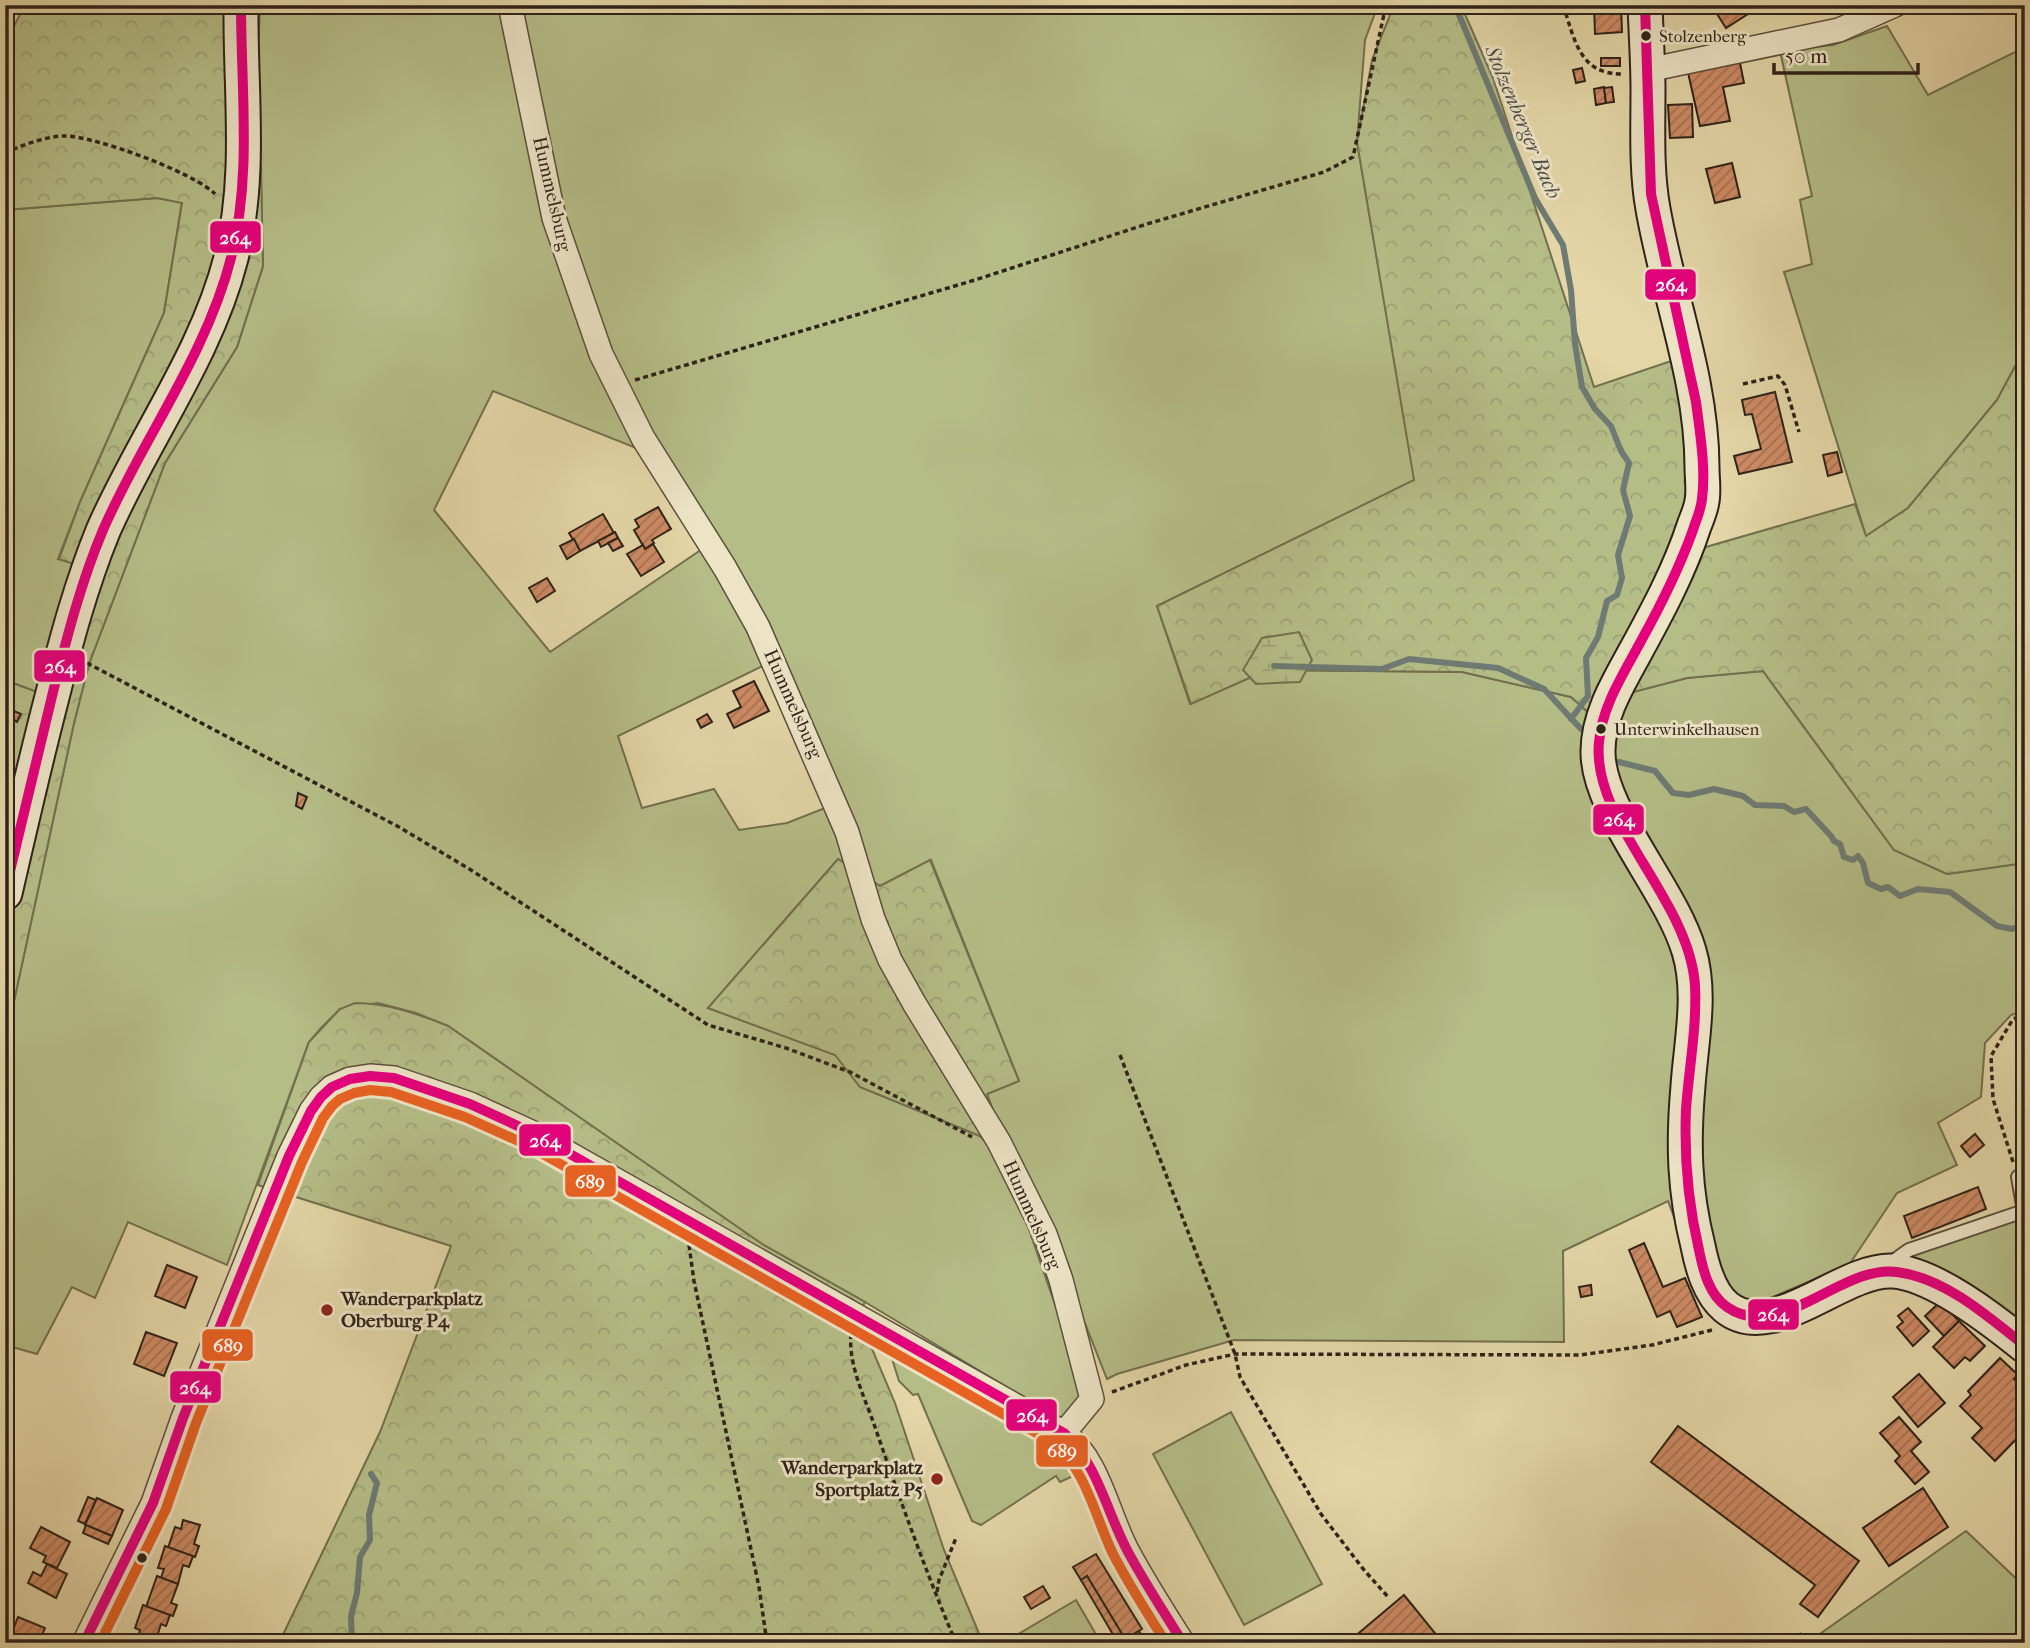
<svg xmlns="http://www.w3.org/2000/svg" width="2030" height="1648" font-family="'IM FELL French Canon',serif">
  <defs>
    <pattern id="forest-crowns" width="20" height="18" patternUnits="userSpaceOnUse" patternTransform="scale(1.75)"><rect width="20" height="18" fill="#b5bd87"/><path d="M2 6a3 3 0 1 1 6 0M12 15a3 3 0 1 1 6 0" fill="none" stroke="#9ca274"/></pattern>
    <pattern id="wetland-marsh" width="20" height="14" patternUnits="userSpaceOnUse" patternTransform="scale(1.75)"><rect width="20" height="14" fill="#b5bd87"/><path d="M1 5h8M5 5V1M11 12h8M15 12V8" fill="none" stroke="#9ca274"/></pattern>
    <pattern id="building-hatch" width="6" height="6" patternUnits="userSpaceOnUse" patternTransform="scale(1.75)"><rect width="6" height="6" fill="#cd8b64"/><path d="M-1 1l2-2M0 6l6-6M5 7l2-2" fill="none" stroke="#a77152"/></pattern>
  </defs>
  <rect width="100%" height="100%" fill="#e4d6a7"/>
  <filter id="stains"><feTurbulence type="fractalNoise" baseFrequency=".00286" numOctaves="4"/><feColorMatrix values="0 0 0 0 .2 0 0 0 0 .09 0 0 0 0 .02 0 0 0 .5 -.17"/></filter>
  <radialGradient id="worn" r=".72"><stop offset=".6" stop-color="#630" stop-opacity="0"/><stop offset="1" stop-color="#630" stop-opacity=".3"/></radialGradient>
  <g fill="#b5bd87" stroke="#727050" stroke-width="2" fill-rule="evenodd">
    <path d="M260,5H1378L1365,40L1357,142L1415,480L1157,606L1190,704L1267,670L1462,672L1571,697L1609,731L1629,693L1687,678L1763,671L1894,850L1947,874L2025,863V1010L2011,1015L1985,1043L1981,1097L1938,1123L1957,1165L1897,1193L1849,1265L1722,1318L1693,1268L1668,1201L1563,1251L1564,1342L1234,1340L1117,1374L1107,1379L1041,1212L998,1124L987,1094L1019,1081L931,860L880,886L838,859L708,1008L836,1055L860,1087L980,1136L1001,1159L1027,1224L1068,1342L1082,1404L1063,1421L865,1302L762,1244L448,1026L416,1013L378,1003L340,1009L321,1028L309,1042L227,1265L128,1222L95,1298L72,1287L37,1354L5,1345V1043L74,723L89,664L165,463L237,347L263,266L258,55ZM493,391L669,461L717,539L550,652L434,510ZM767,664L843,801L787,823L739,830L714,789L642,808L618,736Z"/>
    <polygon points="1887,26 1928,95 2025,47 2025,348 1997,400 1908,508 1866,536 1784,272 1812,264 1800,200 1812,196 1780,51 1833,45"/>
    <polygon points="157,198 182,202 164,313 80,502 58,559 80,565 45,695 5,680 5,210"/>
    <polygon points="2021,1218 2025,1220 2025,1337 1894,1263 1953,1239"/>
    <polygon points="895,1347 1058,1442 1074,1458 1082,1472 1060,1482 1056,1476 981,1525 972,1521 918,1394 913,1395 899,1381 889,1349"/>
    <polygon points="1231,1412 1322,1584 1244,1625 1153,1454"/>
    <polygon points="1966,1531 2025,1587 2025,1643 1807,1643"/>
    <polygon points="1076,1600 1101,1643 1003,1643"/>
  </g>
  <g fill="url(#forest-crowns)" stroke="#727050" stroke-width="2">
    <polygon points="25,5 230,5 233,146 223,258 80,566 59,559 80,502 164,313 182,203 157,198 5,210 5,43"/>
    <polygon points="1394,5 1461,5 1493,78 1594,387 1686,356 1702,431 1685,553 1855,504 1866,536 1908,508 1997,400 2025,348 2025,863 1947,874 1894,850 1763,671 1687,678 1629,693 1610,732 1571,697 1462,672 1267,670 1191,704 1157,606 1414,480 1357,142 1372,60"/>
    <polygon points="261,166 263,266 237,347 165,463 89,664 74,723 5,1043 5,932 44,765 100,572 245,263"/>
    <polygon points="5,680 45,695 5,849"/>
    <polygon points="838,859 880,886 930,860 1019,1081 987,1094 998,1124 980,1136 860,1087 835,1055 708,1008"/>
    <path d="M355,1003C388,1003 418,1014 448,1026L762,1244L865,1302L858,1316L895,1403L944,1550L983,1643H279L380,1432L451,1246L258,1185L309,1042L340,1009Z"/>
  </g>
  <polygon fill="url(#wetland-marsh)" stroke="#727050" stroke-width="2" points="1299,632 1312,660 1300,682 1256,684 1243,670 1262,638"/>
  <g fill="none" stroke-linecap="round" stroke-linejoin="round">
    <g stroke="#6e7b74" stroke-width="6">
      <polyline points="1455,5 1535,198 1563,245 1571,290 1575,344 1582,387 1595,409 1611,426 1621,451 1629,463 1623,490 1630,516 1618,555 1622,578 1617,595 1607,601 1598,637 1586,658 1588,696 1571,719"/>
      <polyline points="1274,666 1382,669 1409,659 1498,668 1544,689 1581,729"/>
      <polyline points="1619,762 1655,771 1673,793 1689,795 1714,789 1743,796 1755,805 1784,806 1794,812 1806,809 1831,836 1834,841 1840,844 1844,857 1853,860 1858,856 1863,863 1868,883 1881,889 1888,887 1900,896 1918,889 1950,892 1997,926 2012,929 2025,924"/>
      <polyline points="352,1643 351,1616 357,1593 360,1557 370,1540 369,1515 377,1483 371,1474"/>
    </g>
  </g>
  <g fill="url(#building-hatch)" stroke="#2e221a" stroke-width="2">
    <polygon points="1594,5 1621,5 1622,32 1595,34"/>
    <polygon points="1754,5 1756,9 1726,28 1712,6"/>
    <rect x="1601" y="58" width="19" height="8"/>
    <polygon points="1739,58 1744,83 1723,87 1730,121 1700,126 1687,68"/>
    <polygon points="1582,68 1585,81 1576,83 1573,70"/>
    <polygon points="1604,87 1606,103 1596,105 1594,89"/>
    <polygon points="1612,87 1614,102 1606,103 1604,88"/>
    <polygon points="1692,104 1693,137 1670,138 1668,105"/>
    <polygon points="1732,163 1740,197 1715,203 1706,169"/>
    <polygon points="1775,392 1792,462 1739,474 1734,456 1761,449 1752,414 1745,415 1742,400"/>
    <polygon points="1837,452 1842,472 1828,476 1823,455"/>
    <polygon points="658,507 671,529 652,540 654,543 645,549 634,530 639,527 635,520"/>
    <polygon points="603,514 614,533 580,551 569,533"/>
    <polygon points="615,532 618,538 601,547 598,541"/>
    <polygon points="618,538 623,546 613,551 608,543"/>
    <polygon points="574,539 580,551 567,559 560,546"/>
    <polygon points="653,544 664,562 641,576 627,554 643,545 645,549"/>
    <polygon points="547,578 555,591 537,602 529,588"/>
    <polygon points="754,681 769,711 734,728 727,714 741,707 733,691"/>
    <polygon points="9,709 21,714 17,722 6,716"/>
    <polygon points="707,714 712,722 701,728 697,720"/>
    <polygon points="298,793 307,797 302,809 296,806"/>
    <polygon points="1975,1134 1984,1145 1970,1157 1961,1146"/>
    <polygon points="1978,1187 1986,1209 1912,1238 1904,1216"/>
    <polygon points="1644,1243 1663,1287 1685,1278 1702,1317 1677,1327 1670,1311 1657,1317 1629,1250"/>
    <polygon points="167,1265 197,1277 185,1308 155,1296"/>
    <polygon points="1591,1285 1592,1295 1581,1297 1579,1287"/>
    <polygon points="1940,1302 1959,1321 1944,1336 1925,1316"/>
    <polygon points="1908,1308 1929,1331 1913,1346 1897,1327 1903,1322 1898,1316"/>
    <polygon points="1959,1321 1985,1346 1970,1361 1965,1357 1954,1368 1933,1347"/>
    <polygon points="146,1332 177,1343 164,1376 134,1364"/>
    <polygon points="2000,1358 2018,1375 2014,1379 2025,1390 2025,1430 1995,1461 1972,1438 1982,1428 1960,1406 1971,1395 1968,1391"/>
    <polygon points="1919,1374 1945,1403 1918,1427 1893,1397"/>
    <polygon points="1899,1417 1921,1442 1911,1451 1929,1472 1915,1484 1895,1461 1900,1456 1880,1433"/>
    <polygon points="1678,1426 1859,1561 1818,1617 1800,1604 1815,1585 1651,1462"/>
    <polygon points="1923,1488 1948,1527 1889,1566 1863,1528"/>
    <polygon points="88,1497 96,1500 85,1524 78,1521"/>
    <polygon points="97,1498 123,1510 112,1536 85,1525"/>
    <polygon points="183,1520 200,1525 194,1544 199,1546 195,1557 168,1548 175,1527 181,1529"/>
    <polygon points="86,1525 112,1536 108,1544 83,1533"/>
    <polygon points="41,1527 70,1542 57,1568 43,1562 46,1556 30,1548"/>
    <polygon points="165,1546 193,1556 189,1567 183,1565 178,1584 161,1578 164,1569 158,1568"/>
    <polygon points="1096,1554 1142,1629 1125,1639 1087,1576 1081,1580 1073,1567"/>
    <polygon points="47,1564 67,1574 56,1598 28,1583 33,1572 41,1576"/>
    <polygon points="157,1576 178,1584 171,1603 177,1605 173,1616 146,1607"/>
    <polygon points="1087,1576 1125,1639 1139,1631 1144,1638 1136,1643 1118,1643 1081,1580"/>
    <polygon points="1043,1586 1050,1598 1031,1609 1024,1597"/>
    <polygon points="1404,1595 1443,1643 1347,1643"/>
    <polygon points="143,1605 170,1615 166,1626 161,1624 155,1643 138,1638 140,1630 135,1628"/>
    <polygon points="18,1617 45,1628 41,1637 45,1638 43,1643 31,1643 11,1635"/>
    <polygon points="11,1635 31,1643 8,1643"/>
  </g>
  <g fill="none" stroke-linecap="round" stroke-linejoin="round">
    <defs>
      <polyline id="lane" points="1888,1265 1909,1250 2024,1211 2018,1177"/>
      <g id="street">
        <polyline points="510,5 554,218 601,354 643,438 725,568 758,627 847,832 873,919 890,960 914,1003 999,1142 1045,1234 1061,1280 1092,1399 1064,1433"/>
        <polyline points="1648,70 1839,30 1895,5"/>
        <path d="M84,1643L153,1503L183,1418L289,1156L311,1111L321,1097L332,1087L350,1079L370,1076L394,1078L470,1104L531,1132L1064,1433C1099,1460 1107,1512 1127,1550C1144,1582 1164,1613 1183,1643"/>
      </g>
      <g id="secondary">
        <path d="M1645,5C1646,34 1648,62 1648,90C1648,130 1646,170 1653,209C1668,295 1702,380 1702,467C1702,478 1704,491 1702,501C1701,509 1697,518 1694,526C1679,572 1656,614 1633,656C1617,685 1598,717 1598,751C1597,810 1671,889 1689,951C1702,994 1691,1042 1688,1086C1683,1143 1684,1190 1698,1246C1702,1266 1709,1293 1726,1307C1772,1345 1842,1268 1893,1271C1934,1274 1993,1320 2025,1346"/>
        <path d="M5,893C20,828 35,762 52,697C66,641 81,585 103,531C143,439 206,356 231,258C252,175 240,90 241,5"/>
      </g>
    </defs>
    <use href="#lane" stroke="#5c4f3d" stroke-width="16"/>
    <use href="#street" stroke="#5c4f3d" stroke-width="26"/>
    <use href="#secondary" stroke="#2e221a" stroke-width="37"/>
    <g stroke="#2e221a" stroke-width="3.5" stroke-dasharray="5 3.5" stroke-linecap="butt">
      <path d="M1563,5C1575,40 1579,74 1622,74"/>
      <path d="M5,153C23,145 43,137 63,136C93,135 195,173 215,194"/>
      <polyline points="635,380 975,280 1147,224 1324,172 1353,157 1386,5"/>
      <polyline points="1743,384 1778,376 1785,385 1799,432"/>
      <polyline points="87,663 399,827 471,870 708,1025 786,1048 850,1072 972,1137"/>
      <polyline points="1120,1055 1235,1354 1240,1377 1321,1514 1364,1570 1389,1598"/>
      <polyline points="2013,1162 1993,1099 1991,1056 2013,1019 2025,1015"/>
      <polyline points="689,1245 694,1281 759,1587 767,1643"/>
      <path d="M851,1334C848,1365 865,1398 875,1427C900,1500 926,1572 956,1643"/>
      <polyline points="1112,1392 1186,1365 1235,1354 1580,1355 1652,1345 1712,1330"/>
      <polyline points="937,1592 939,1580 956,1538"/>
      <polyline points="1792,1643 1802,1633"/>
    </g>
    <use href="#lane" stroke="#ede4c6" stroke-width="12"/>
    <use href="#street" stroke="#ede4c6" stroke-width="23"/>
    <use href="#secondary" stroke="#ede4c6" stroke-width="33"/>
    <defs>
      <g id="bus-1">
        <path d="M1645,5L1651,194L1696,402C1700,433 1706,468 1702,499C1701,510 1696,520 1693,530C1679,569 1661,605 1641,641C1624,673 1602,706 1599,742C1591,822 1690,899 1695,986C1697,1027 1689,1068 1686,1109C1684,1157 1688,1203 1699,1250C1703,1270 1709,1295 1727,1307C1780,1344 1841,1264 1897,1272C1945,1278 1989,1317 2025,1346"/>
        <path d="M5,892C21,825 37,758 53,692C67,637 81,582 103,530C143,438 206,356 231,258C252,176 241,89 241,5"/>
        <path d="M84,1643L153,1503L183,1418L289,1156L311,1111L321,1097L332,1087L350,1079L370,1076L394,1078L470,1104L531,1132L1064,1433C1098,1465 1106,1510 1127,1550C1144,1582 1164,1612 1183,1643"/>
      </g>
      <path id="bus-2" d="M100,1643L166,1509L196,1423L302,1162L323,1118L332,1106L340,1099L354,1093L370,1090L391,1092L465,1117L525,1144L1056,1444C1087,1474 1095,1516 1113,1554C1129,1585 1148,1614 1166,1643"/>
    </defs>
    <use href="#bus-1" stroke="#ede4c6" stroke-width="16"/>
    <use href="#bus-2" stroke="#ede4c6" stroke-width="16"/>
    <use href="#bus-1" stroke="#e5007d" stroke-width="10"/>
    <use href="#bus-2" stroke="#e86222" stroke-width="10"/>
  </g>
  <g fill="#2e221a" stroke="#ede4c6" stroke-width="2.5">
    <circle cx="1646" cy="36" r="6"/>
    <circle cx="1601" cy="729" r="6"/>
    <circle cx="142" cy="1558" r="6"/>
  </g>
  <g fill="#8f2418" stroke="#ede4c6" stroke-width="2.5">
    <circle cx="327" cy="1310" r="7"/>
    <circle cx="937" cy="1479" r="7"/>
  </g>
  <g text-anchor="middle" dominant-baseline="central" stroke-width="6" stroke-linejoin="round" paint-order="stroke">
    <g font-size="17" fill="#2e221a" stroke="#ede4c6" text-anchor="start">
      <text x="1659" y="36">Stolzenberg</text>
      <text x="1614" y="729">Unterwinkelhausen</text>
    </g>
    <g font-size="19" fill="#2e221a" stroke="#ede4c6">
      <text transform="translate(552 194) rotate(77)">Hummelsburg</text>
      <text transform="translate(793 704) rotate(66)">Hummelsburg</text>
      <text transform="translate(1032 1215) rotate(66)">Hummelsburg</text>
    </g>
    <g font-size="19" font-weight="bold" fill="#2e221a" stroke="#ede4c6" text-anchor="start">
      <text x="341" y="1299">Wanderparkplatz<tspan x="341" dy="22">Oberburg P4</tspan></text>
      <text x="923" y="1468" text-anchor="end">Wanderparkplatz<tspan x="923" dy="22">Sportplatz P5</tspan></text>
    </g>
    <g font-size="21" font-style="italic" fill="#4e4f47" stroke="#ede4c6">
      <text transform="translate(1523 122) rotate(67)">Stolzenberger Bach</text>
    </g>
  </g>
  <g stroke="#ede4c6" stroke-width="2.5">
    <rect x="209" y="220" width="53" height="34" rx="7" fill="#e5007d"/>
    <rect x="1644" y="268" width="53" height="33" rx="7" fill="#e5007d"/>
    <rect x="33" y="649" width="53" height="34" rx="7" fill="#e5007d"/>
    <rect x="1592" y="803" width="53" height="33" rx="7" fill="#e5007d"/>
    <rect x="518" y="1123" width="54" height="34" rx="7" fill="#e5007d"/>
    <rect x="564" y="1164" width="53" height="34" rx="7" fill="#e86222"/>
    <rect x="1747" y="1298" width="53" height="33" rx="7" fill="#e5007d"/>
    <rect x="201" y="1328" width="53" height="34" rx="7" fill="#e86222"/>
    <rect x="169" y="1370" width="53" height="34" rx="7" fill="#e5007d"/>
    <rect x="1005" y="1398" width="53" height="34" rx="7" fill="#e5007d"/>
    <rect x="1035" y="1434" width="54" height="34" rx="7" fill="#e86222"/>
  </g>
  <g font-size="19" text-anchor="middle" font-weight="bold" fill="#fff">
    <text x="235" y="244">264</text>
    <text x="1671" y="291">264</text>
    <text x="60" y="673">264</text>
    <text x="1619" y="826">264</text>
    <text x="545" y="1147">264</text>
    <text x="590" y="1188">689</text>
    <text x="1773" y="1321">264</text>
    <text x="228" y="1352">689</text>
    <text x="195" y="1394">264</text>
    <text x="1032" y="1422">264</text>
    <text x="1062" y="1457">689</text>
  </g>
  <rect width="2030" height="1648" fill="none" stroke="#e4d6a7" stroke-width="28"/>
  <rect x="7" y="7" width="2016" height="1634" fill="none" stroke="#2e221a" stroke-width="3.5"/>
  <rect x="14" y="14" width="2002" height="1620" fill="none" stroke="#2e221a" stroke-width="2"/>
  <path d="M1774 63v10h144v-10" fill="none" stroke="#2e221a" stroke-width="3.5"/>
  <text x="1785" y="63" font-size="21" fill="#2e221a" stroke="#ede4c6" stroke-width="5" paint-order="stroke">50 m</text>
  <rect width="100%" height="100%" filter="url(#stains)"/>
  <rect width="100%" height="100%" fill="url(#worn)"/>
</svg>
